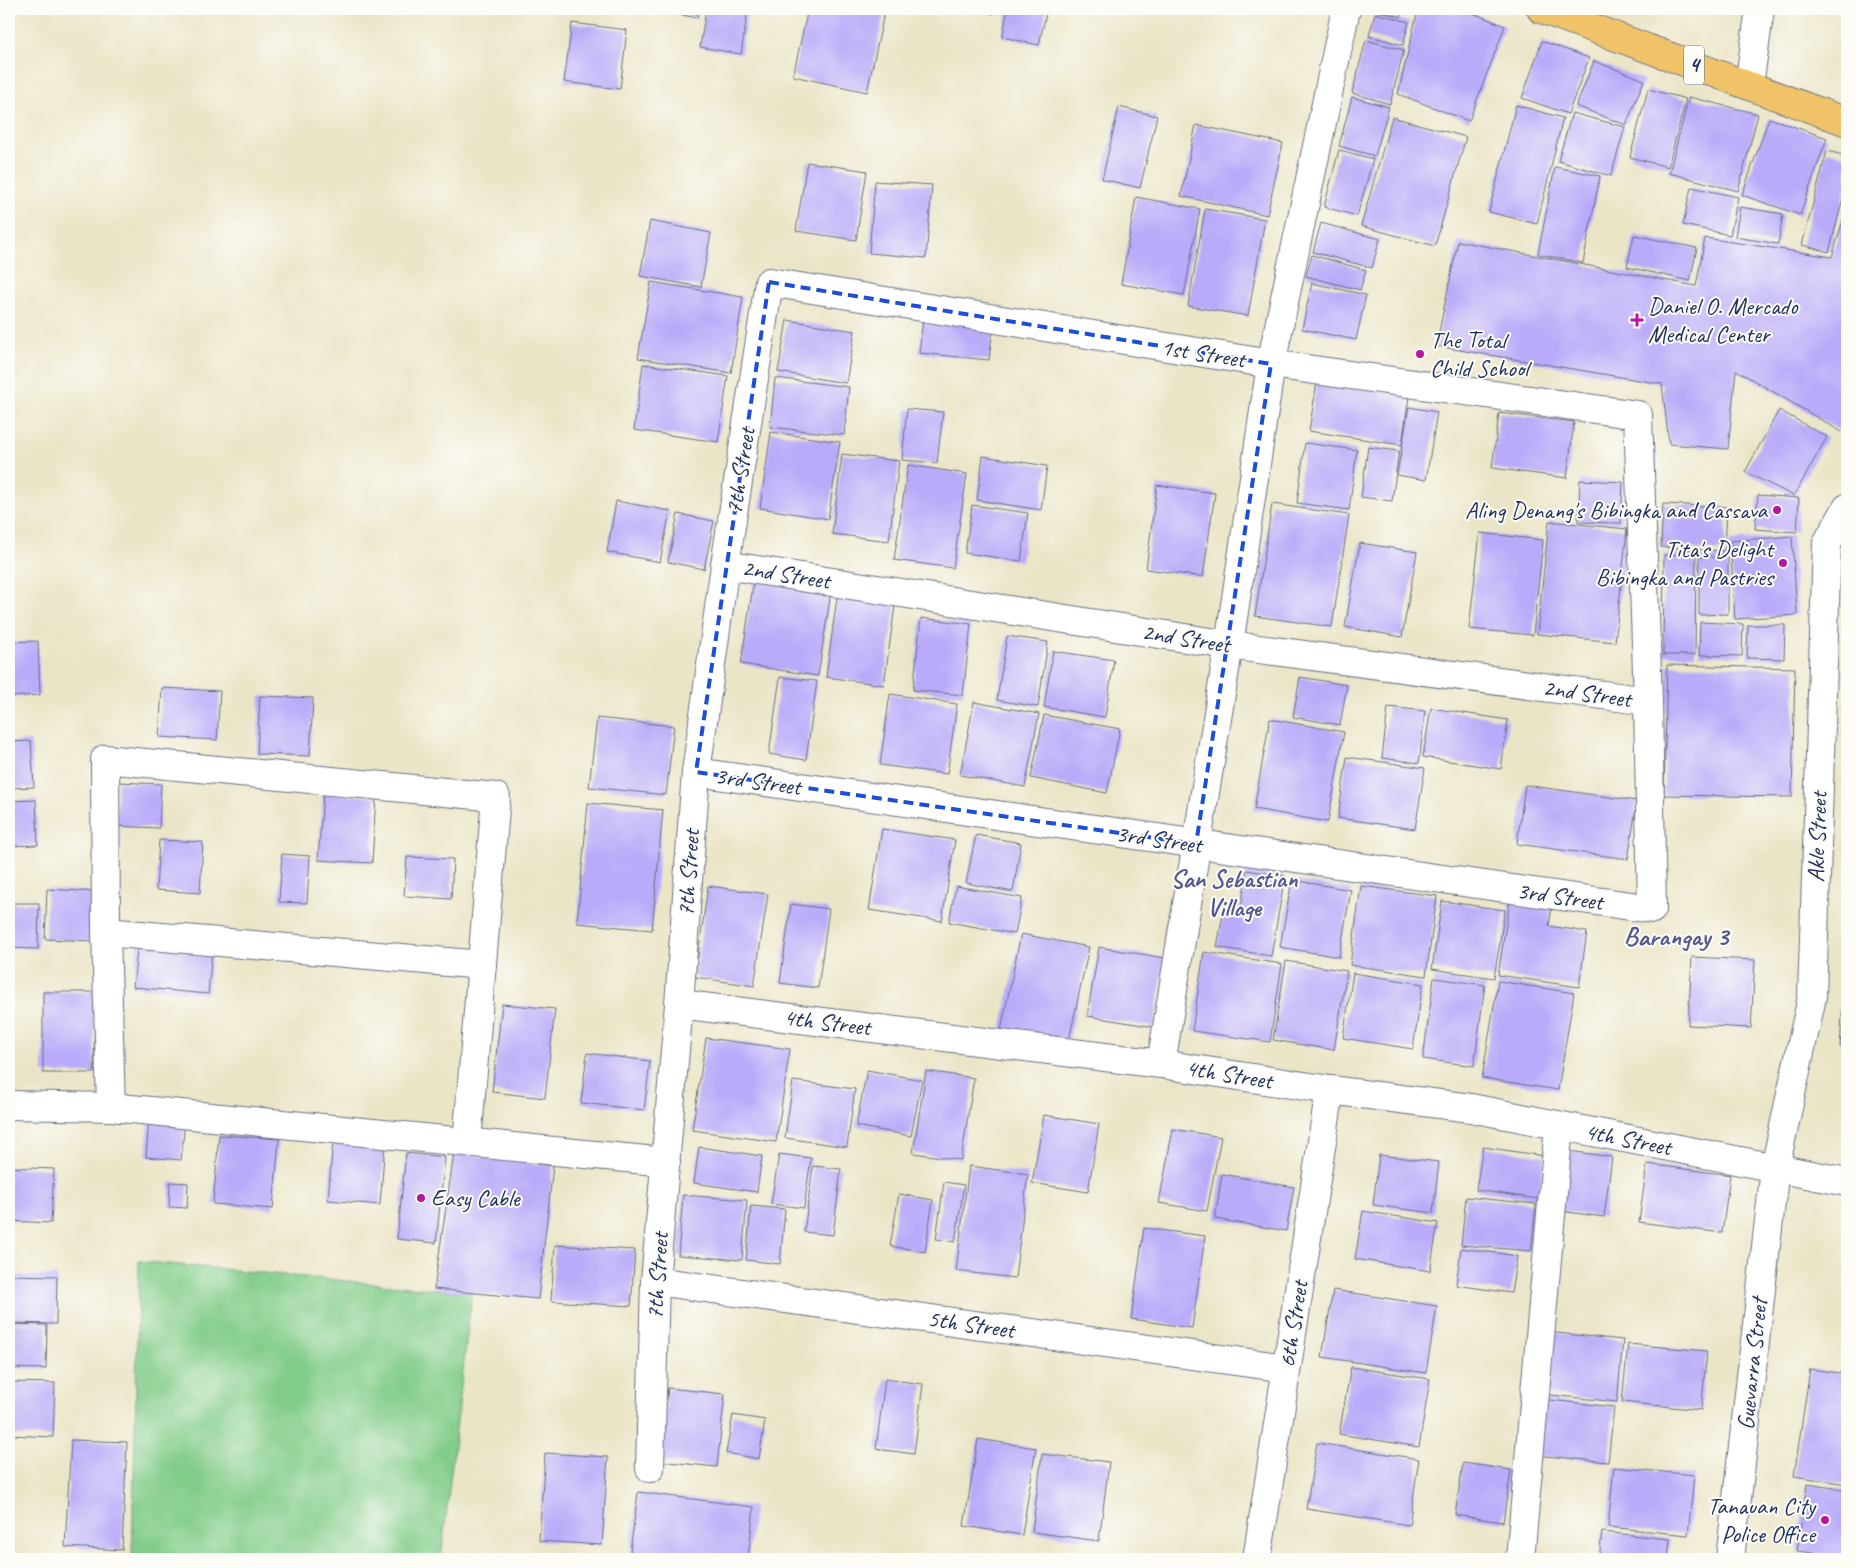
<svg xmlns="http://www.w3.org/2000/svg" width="1856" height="1568" font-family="Caveat,sans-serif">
  <rect width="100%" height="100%" fill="#fdfcf7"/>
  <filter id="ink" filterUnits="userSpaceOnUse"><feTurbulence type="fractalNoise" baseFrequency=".02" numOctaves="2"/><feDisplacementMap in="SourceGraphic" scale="10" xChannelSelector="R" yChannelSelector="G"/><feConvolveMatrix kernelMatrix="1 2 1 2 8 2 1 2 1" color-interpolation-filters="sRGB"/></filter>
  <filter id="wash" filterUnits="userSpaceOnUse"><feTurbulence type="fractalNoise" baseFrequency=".0096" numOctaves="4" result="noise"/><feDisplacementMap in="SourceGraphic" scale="20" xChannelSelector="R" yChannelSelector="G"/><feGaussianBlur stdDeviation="1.12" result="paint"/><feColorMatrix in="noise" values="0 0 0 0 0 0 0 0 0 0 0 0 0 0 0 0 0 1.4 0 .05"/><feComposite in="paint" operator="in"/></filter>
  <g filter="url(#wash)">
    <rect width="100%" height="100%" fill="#ebe5c7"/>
    <polygon fill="#83cd8b" stroke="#4f7e74" points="139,1261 472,1293 441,1559 132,1559"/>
    <g id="blocks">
      <g fill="#b9abf9">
        <polygon points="652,9 699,9 697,18"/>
        <polygon points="706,9 748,9 741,54 700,47"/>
        <polygon points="808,9 885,9 867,92 793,76"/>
        <polygon points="978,9 995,9 994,14"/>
        <polygon points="1008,9 1047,9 1039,45 1002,37"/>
        <polygon points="1371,9 1404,9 1401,17"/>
        <polygon points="1418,9 1463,9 1505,26 1469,121 1398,94"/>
        <polygon points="1375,13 1409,22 1403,45 1369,36"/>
        <polygon points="572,23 627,30 620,89 564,82"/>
        <polygon points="1366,40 1404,50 1390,104 1352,93"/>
        <polygon points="1542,41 1589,58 1568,114 1522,98"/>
        <polygon points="1594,61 1644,80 1626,125 1576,106"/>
        <polygon points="1648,89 1686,99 1668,167 1630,157"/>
        <polygon points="1352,97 1389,107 1375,156 1339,146"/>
        <polygon points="1689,97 1758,114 1738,191 1669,173"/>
        <polygon points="1516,105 1563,118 1537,224 1489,212"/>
        <polygon points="1119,107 1157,116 1140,188 1102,179"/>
        <polygon points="1572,113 1625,127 1611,176 1558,161"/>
        <polygon points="1392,117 1466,137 1435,246 1361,226"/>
        <polygon points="1769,118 1827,138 1800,215 1742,195"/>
        <polygon points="1196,125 1283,143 1267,215 1181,196"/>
        <polygon points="1339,150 1373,159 1357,216 1324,207"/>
        <polygon points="1827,151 1847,156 1847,183 1829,252 1802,245"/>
        <polygon points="807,162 867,171 856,240 796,231"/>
        <polygon points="1555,167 1600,176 1583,263 1538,254"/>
        <polygon points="875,181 932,185 926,258 869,253"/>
        <polygon points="1691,187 1738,197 1730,235 1683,225"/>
        <polygon points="1136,197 1200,209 1184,295 1121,284"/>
        <polygon points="1847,206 1847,435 1736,370 1728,449 1669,444 1662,384 1436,346 1458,241 1696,286 1705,238 1832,257"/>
        <polygon points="1740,207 1783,214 1778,244 1735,237"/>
        <polygon points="1205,209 1265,219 1248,316 1188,306"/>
        <polygon points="650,221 711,233 701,287 640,276"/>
        <polygon points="1321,223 1380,239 1372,268 1313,252"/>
        <polygon points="1634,235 1697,248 1690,281 1627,267"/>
        <polygon points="1312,255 1366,270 1360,290 1306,276"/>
        <polygon points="651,282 743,297 731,373 638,358"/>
        <polygon points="1312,283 1366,295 1356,340 1302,329"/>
        <polygon points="923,319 993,327 989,360 919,353"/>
        <polygon points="787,320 855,331 846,383 778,372"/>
        <polygon points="643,364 728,376 718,442 634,430"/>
        <polygon points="775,378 849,387 844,435 770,427"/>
        <polygon points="1317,382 1409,396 1402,445 1309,431"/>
        <polygon points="1409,407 1437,412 1426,480 1397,475"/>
        <polygon points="907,409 943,412 937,463 902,460"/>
        <polygon points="1779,410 1827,437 1794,496 1745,472"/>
        <polygon points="1499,413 1574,422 1567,478 1492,468"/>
        <polygon points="771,432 840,442 828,519 760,508"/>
        <polygon points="1305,443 1357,450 1349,510 1297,503"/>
        <polygon points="1368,447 1399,451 1392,501 1361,497"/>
        <polygon points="842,454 899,461 889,541 832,534"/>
        <polygon points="983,456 1047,466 1041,510 977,500"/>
        <polygon points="908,465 967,474 953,568 894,560"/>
        <polygon points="1580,480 1623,482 1621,523 1578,522"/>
        <polygon points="1157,485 1215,493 1203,577 1146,569"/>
        <polygon points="1758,495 1799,498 1797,532 1755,529"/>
        <polygon points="616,501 670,511 660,562 607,552"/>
        <polygon points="1272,504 1349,515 1332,627 1255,616"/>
        <polygon points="1663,504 1727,507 1725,551 1661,547"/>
        <polygon points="972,505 1028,513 1021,561 965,553"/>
        <polygon points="678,514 714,521 704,569 668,562"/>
        <polygon points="1549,521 1627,529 1615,642 1537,634"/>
        <polygon points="1480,533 1543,540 1533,635 1469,629"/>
        <polygon points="1792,536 1797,615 1735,619 1730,541"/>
        <polygon points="1360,543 1417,552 1402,637 1345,627"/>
        <polygon points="1696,554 1695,655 1663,655 1664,555"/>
        <polygon points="1699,557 1728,557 1728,614 1699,615"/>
        <polygon points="754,579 831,592 818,676 741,664"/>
        <polygon points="838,590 896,598 884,685 826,677"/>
        <polygon points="921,618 971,624 963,695 913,690"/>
        <polygon points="1700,622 1743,624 1742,656 1699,655"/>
        <polygon points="1748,625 1785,625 1784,659 1747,658"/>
        <polygon points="1007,636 1048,642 1038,707 997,700"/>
        <polygon points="38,641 40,695 9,697 9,642"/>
        <polygon points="1053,651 1114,660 1105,717 1044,707"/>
        <polygon points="1667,665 1795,668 1792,797 1664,795"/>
        <polygon points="780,677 817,681 806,760 769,754"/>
        <polygon points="1300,677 1347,685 1340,725 1293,717"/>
        <polygon points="162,688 220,691 217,740 159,737"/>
        <polygon points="890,694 957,704 947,774 880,765"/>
        <polygon points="260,696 313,698 310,756 257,754"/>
        <polygon points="974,702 1039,714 1025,787 960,775"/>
        <polygon points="1388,707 1425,711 1419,763 1382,758"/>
        <polygon points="1431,708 1508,720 1501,769 1423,757"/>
        <polygon points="1044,715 1120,729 1107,793 1031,778"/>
        <polygon points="597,718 674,726 666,795 589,787"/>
        <polygon points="1270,719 1344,732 1328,822 1254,809"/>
        <polygon points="31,741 34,787 9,788 9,742"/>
        <polygon points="1347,757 1425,768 1415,829 1338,818"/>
        <polygon points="118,782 161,784 159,828 116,826"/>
        <polygon points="1525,785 1637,801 1628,859 1517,844"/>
        <polygon points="323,794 376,797 372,863 318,860"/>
        <polygon points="36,800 38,845 9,846 9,801"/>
        <polygon points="588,803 663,810 652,930 577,923"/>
        <polygon points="882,829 955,840 942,921 869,910"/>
        <polygon points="976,835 1021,843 1013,892 966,883"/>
        <polygon points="159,840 203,842 200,893 156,890"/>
        <polygon points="282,854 310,856 307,903 279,902"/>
        <polygon points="407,857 453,859 451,899 404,896"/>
        <polygon points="1247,870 1285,876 1271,956 1217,947 1225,904 1241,907"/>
        <polygon points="1292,880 1351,890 1339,957 1280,947"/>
        <polygon points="708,886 768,894 754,986 695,977"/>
        <polygon points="956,886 1022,898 1015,934 949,922"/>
        <polygon points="1361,886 1437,896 1426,976 1350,965"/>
        <polygon points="47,889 98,892 95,941 45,939"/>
        <polygon points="1510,899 1552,906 1549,926 1587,932 1579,987 1498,975"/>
        <polygon points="1442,901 1505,910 1494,978 1432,969"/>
        <polygon points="9,903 39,903 38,949 9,948"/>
        <polygon points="791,904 829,909 818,988 780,983"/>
        <polygon points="1021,934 1089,947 1068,1045 1001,1030"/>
        <polygon points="138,942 212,950 208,994 133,987"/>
        <polygon points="1099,947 1165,958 1154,1027 1087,1016"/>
        <polygon points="1204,952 1282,964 1270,1042 1192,1031"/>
        <polygon points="1692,957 1755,960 1751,1028 1688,1025"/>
        <polygon points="1286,961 1347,971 1334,1050 1273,1040"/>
        <polygon points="1845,967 1847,967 1847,1048 1840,1047"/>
        <polygon points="1353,973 1423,984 1413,1049 1343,1038"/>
        <polygon points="1434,978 1485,985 1474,1066 1423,1059"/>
        <polygon points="1498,981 1574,993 1558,1090 1482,1078"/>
        <polygon points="43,992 95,992 94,1073 43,1073"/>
        <polygon points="502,1004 555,1009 545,1098 492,1092"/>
        <polygon points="706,1038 790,1049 776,1142 692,1130"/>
        <polygon points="587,1053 650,1061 644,1110 581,1103"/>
        <polygon points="867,1070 922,1080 911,1136 856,1126"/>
        <polygon points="926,1071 974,1078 961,1160 913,1153"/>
        <polygon points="793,1081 855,1089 847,1147 785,1138"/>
        <polygon points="1044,1115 1099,1124 1088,1192 1032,1183"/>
        <polygon points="149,1119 185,1122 181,1160 146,1157"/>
        <polygon points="1173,1129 1221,1137 1207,1211 1159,1203"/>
        <polygon points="219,1135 279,1139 273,1209 213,1204"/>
        <polygon points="333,1139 385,1143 380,1205 328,1200"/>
        <polygon points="699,1147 762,1156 757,1192 694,1183"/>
        <polygon points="1483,1147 1545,1156 1538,1199 1476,1190"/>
        <polygon points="1569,1151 1612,1157 1604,1217 1560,1211"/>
        <polygon points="406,1153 445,1157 436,1243 397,1239"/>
        <polygon points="454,1153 553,1166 538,1299 434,1289"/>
        <polygon points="779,1154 811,1158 804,1208 771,1204"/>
        <polygon points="1379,1155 1439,1162 1433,1213 1373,1205"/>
        <polygon points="1647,1164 1730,1175 1722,1233 1639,1222"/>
        <polygon points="813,1166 841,1169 833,1235 804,1232"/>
        <polygon points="969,1166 1028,1174 1015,1278 956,1271"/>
        <polygon points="9,1167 54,1169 51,1223 9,1221"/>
        <polygon points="1222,1174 1294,1187 1286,1231 1215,1219"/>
        <polygon points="170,1182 188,1183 187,1208 169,1207"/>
        <polygon points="944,1182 964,1185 955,1242 936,1239"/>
        <polygon points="899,1194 933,1200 925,1252 890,1246"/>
        <polygon points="683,1195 747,1200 742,1260 678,1255"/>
        <polygon points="1466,1197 1536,1204 1531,1251 1461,1245"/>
        <polygon points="751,1206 785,1209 780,1264 746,1260"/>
        <polygon points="1363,1211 1438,1223 1430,1271 1355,1259"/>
        <polygon points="1144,1228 1205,1236 1192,1328 1131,1319"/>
        <polygon points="555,1245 635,1250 631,1306 551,1301"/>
        <polygon points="1461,1248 1517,1256 1511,1293 1456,1285"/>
        <polygon points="9,1275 57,1276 56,1324 9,1323"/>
        <polygon points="1333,1290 1437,1306 1426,1373 1322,1357"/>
        <polygon points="9,1324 47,1325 46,1369 9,1368"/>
        <polygon points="1547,1332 1623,1340 1617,1402 1541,1394"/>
        <polygon points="1628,1344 1707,1351 1701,1410 1622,1402"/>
        <polygon points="1351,1367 1430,1379 1419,1447 1339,1434"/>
        <polygon points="1810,1369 1847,1374 1847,1484 1794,1476"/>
        <polygon points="885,1379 923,1384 914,1454 876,1449"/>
        <polygon points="9,1382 55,1383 53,1437 9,1435"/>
        <polygon points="668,1388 725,1394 717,1467 659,1461"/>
        <polygon points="1541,1399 1614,1407 1608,1462 1535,1455"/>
        <polygon points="733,1415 765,1420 759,1459 726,1453"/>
        <polygon points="978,1439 1036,1448 1022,1535 964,1526"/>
        <polygon points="71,1440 127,1442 122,1550 65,1547"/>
        <polygon points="1317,1443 1419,1459 1409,1525 1306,1509"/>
        <polygon points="545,1453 608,1457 602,1545 539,1541"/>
        <polygon points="1042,1454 1109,1462 1099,1541 1032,1532"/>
        <polygon points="1463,1463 1511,1470 1503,1522 1455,1515"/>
        <polygon points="1614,1467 1694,1475 1688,1535 1608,1527"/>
        <polygon points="1807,1484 1847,1490 1847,1557 1797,1551"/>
        <polygon points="638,1492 754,1507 748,1559 629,1559"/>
        <polygon points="1602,1532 1670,1539 1668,1559 1599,1559"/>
      </g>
    </g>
  </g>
  <g filter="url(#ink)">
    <use href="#blocks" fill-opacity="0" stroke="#646f83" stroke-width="1"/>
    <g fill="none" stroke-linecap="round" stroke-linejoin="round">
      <defs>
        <g id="street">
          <polyline points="1749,85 1760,9"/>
          <polyline points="725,565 1229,645 1648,701"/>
          <polyline points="106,932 482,965"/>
          <polyline points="679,1004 1161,1064 1330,1090 1471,1108 1847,1182"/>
          <polyline points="1161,1064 1229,645 1271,364 1346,9"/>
          <polyline points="9,1105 111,1107 666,1162"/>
          <polyline points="111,1107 106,932 105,759 496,797 467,1142"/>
          <polyline points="655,1281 1286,1368"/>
          <polyline points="650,1468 655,1281 679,1004 696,772 725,565 769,282 1271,364 1638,415 1648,701 1652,909 696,772"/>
          <polyline points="1257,1559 1330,1090"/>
          <polyline points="1520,1559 1559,1126"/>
          <polyline points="1730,1559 1775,1168 1812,997 1827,543 1847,508"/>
        </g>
        <polyline id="highway" points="1541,9 1847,122"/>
      </defs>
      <use href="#street" stroke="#646f83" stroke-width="30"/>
      <use href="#highway" stroke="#646f83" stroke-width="30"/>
      <use href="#street" stroke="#fff" stroke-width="28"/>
      <use href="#highway" stroke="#f1c369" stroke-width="28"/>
    </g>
  </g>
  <path fill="none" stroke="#1d4ed8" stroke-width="4" stroke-dasharray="10 6" stroke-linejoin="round" d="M769,282L1271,364L1196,844L696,772Z"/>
  <g fill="#b5179e" stroke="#fdfcf7" stroke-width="2">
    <path d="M1634.5 312.5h5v5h5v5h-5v5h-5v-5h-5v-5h5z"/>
    <circle cx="1420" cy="354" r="5"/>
    <circle cx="1777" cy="510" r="5"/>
    <circle cx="1783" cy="563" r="5"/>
    <circle cx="421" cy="1198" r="5"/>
    <circle cx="1825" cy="1520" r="5"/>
  </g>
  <g text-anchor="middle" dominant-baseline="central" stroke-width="4" stroke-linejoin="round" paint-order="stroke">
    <rect fill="#fdfcf7" stroke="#5f6c8c" stroke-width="1" x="1684" y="45.5" width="20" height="39" rx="4"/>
    <g font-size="22" font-weight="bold" fill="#1b2f5e">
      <text x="1694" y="65">4</text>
    </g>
    <g font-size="24" fill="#1b2f5e" stroke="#fdfcf7" text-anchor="start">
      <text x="1648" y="306">Daniel O. Mercado<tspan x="1648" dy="28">Medical Center</tspan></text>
      <text x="1430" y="340">The Total<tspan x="1430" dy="28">Child School</tspan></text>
      <text x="1767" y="510" text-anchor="end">Aling Denang's Bibingka and Cassava</text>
      <text x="1773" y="549" text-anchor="end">Tita's Delight<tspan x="1773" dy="28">Bibingka and Pastries</tspan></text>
      <text x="431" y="1198">Easy Cable</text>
      <text x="1815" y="1506" text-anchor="end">Tanauan City<tspan x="1815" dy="28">Police Office</tspan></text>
    </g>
    <g font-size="24" fill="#1b2f5e" stroke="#fdfcf7">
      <text transform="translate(1203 353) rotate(9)">1st Street</text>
      <text transform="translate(740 471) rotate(-81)">7th Street</text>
      <text transform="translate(786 574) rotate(9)">2nd Street</text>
      <text transform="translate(1186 638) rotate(9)">2nd Street</text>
      <text transform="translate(1587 693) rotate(8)">2nd Street</text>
      <text transform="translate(758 781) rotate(8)">3rd Street</text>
      <text transform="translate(1817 837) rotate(-88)">Akle Street</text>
      <text transform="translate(1159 839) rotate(8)">3rd Street</text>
      <text transform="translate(688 873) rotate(-86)">7th Street</text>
      <text transform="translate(1560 896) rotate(8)">3rd Street</text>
      <text transform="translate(827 1022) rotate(7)">4th Street</text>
      <text transform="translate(1229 1074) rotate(9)">4th Street</text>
      <text transform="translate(1628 1139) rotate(11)">4th Street</text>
      <text transform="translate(657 1276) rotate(-86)">7th Street</text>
      <text transform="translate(971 1324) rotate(8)">5th Street</text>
      <text transform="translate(1293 1324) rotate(-81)">6th Street</text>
      <text transform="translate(1752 1364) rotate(-84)">Guevarra Street</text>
    </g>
    <g font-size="25" font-weight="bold" fill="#525a94" stroke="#fdfcf7">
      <text x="1234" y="879">San Sebastian<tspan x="1234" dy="29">Village</tspan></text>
    </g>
    <g font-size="26" font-weight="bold" fill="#525a94" stroke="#fdfcf7">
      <text x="1676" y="936">Barangay 3</text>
    </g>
  </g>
  <rect width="1856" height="1568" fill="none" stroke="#fdfcf7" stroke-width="30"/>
</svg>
